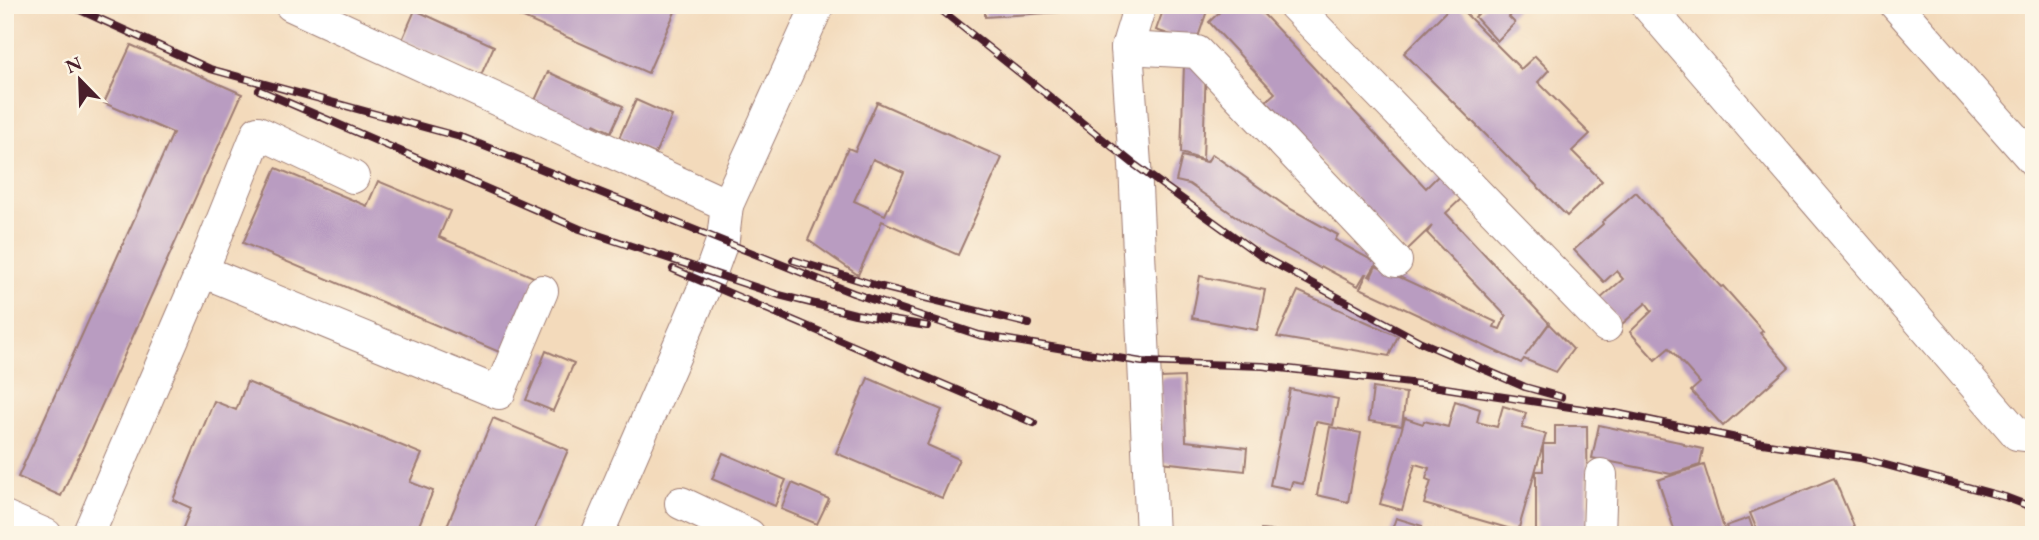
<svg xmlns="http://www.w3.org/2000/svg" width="2039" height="540" font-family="'EB Garamond',serif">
  <rect width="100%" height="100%" fill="#fcf5e5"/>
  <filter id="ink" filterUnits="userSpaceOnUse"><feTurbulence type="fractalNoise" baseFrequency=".0143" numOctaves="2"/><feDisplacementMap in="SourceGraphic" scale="14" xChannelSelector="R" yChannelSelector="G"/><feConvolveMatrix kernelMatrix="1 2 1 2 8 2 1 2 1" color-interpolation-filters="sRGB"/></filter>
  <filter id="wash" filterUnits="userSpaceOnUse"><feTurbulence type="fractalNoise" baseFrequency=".00686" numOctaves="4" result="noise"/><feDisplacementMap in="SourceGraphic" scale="28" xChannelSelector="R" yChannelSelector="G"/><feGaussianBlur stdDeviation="1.57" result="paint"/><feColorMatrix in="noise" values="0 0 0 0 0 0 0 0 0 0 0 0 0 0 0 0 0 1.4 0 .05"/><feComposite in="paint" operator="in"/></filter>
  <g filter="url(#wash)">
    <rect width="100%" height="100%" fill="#f3dabb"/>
    <g id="blocks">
      <g fill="#b99cc1" fill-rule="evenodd">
        <polygon points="494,5 678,5 648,73"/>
        <polygon points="985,5 1059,5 1060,12 985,17"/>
        <polygon points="1165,5 1209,5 1196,43 1156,30"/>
        <polygon points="1227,5 1255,5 1426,188 1440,174 1462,198 1446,213 1549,323 1525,356 1549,324 1573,349 1556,372 1524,359 1521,363 1360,288 1367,274 1365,274 1358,286 1321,266 1320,268 1267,238 1189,184 1176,181 1182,156 1207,162 1212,154 1287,207 1338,235 1335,240 1377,263 1369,276 1371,277 1376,266 1496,322 1494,327 1500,329 1506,316 1427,233 1432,226 1406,251 1266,101 1275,93 1209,22"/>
        <polygon points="1452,5 1457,5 1521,69 1535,56 1549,70 1538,82 1590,134 1572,151 1602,181 1567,216 1404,53"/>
        <polygon points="1487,5 1521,5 1509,17 1515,23 1497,41 1475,17"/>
        <polygon points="415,10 494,46 481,75 402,40"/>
        <polygon points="131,45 242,94 61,496 18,477 173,133 104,103"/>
        <polygon points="1184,64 1206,64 1203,160 1181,153"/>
        <polygon points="548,72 623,106 611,132 594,124 589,137 530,111"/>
        <polygon points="636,100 672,116 655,154 619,138"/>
        <path d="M877,102L1002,158L958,255L882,221L858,275L808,240L848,148L855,151ZM873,159L904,173L885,215L854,201Z"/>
        <polygon points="276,168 367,206 378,181 450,211 439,237 536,278 504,354 243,243"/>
        <polygon points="1636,192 1721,287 1723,286 1763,331 1760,333 1789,367 1723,426 1691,391 1700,383 1669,348 1655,360 1630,332 1652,311 1646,303 1622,324 1600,299 1623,279 1616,271 1604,282 1574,250 1603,224 1602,222"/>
        <polygon points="1200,276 1265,290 1257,330 1192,318"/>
        <polygon points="1298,291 1398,336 1389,356 1277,337"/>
        <polygon points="546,351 574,363 553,411 526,400"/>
        <polygon points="1184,377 1186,441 1247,448 1245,471 1161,462 1161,378"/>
        <polygon points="868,378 942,410 927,445 959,459 942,498 836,453"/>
        <polygon points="247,382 422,454 410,482 433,491 415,535 180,535 191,508 173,500 214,401 236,410"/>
        <polygon points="1373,388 1406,393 1402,426 1369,421"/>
        <polygon points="1290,389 1338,399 1333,425 1316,422 1303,484 1292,482 1290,489 1270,485"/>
        <polygon points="1455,401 1480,409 1477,422 1497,427 1503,406 1526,413 1522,428 1546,434 1518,531 1424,504 1431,481 1426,479 1429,468 1415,464 1402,510 1380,504 1405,418 1423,424 1424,421 1448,427"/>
        <polygon points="493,418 568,450 532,535 443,535"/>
        <polygon points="1599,425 1684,443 1684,445 1703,449 1700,465 1671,474 1592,458"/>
        <polygon points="1555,426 1587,426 1588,535 1536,535 1536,471 1543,471 1543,444 1555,444"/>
        <polygon points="1330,427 1361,433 1348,502 1317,495"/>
        <polygon points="723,453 786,480 775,506 712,479"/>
        <polygon points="1704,465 1726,535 1676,535 1658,480"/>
        <polygon points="1834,478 1856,531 1846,535 1759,535 1750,513"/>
        <polygon points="792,483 829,499 817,524 781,509"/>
        <polygon points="1396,518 1422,526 1419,535 1390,535"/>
        <polygon points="1749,518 1755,535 1729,535 1726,526"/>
        <polygon points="1261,530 1288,533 1288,535 1260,535"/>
      </g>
    </g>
  </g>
  <g filter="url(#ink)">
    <use href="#blocks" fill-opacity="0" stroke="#9e7c73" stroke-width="2"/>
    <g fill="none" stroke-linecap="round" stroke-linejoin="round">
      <defs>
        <g id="minor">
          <polyline points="291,5 727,205 818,5"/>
          <polyline points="1140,5 1127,48 1135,165 1152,535"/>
          <polyline points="1294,5 1606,326"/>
          <polyline points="1647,5 2017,434 2034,436"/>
          <polyline points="1896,5 2034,161"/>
          <polyline points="1127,48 1197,52 1396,261"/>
          <polyline points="202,271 258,132 353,177"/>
          <polyline points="681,503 749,535"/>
          <polyline points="5,517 46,535"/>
          <polyline points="88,535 202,271 499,393 542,291"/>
          <polyline points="597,535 711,272 723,239 727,205"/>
          <polyline points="1599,535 1601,475"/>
        </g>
      </defs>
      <use href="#minor" stroke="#9e7c73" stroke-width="34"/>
      <use href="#minor" stroke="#fff" stroke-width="32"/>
      <defs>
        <g id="rail">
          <polyline points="69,5 210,69 464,138 853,293 979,335 1142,362 1263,366 1419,384 1622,415"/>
          <polyline points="935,5 1135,165 1261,256 1421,342 1525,387 1561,397"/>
          <polyline points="259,90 580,229 779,295 855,314 927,326"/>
          <polyline points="793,260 878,286 1029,324"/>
          <polyline points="673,269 1034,423"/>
          <polyline points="1615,413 1756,442 1860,458 2005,497 2034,508"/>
        </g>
      </defs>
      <use href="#rail" stroke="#4a1f2b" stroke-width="8"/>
      <use href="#rail" stroke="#fcf5e5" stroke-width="5" stroke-dasharray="16" stroke-linecap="butt"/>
    </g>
  </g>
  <rect width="2039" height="540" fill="none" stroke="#fcf5e5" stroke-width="28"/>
  <g transform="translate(80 80) rotate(337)" stroke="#fcf5e5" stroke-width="5" paint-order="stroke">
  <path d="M0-5L12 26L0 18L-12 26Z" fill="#4a1f2b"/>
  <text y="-10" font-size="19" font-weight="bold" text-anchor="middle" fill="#4a1f2b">N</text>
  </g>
</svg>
